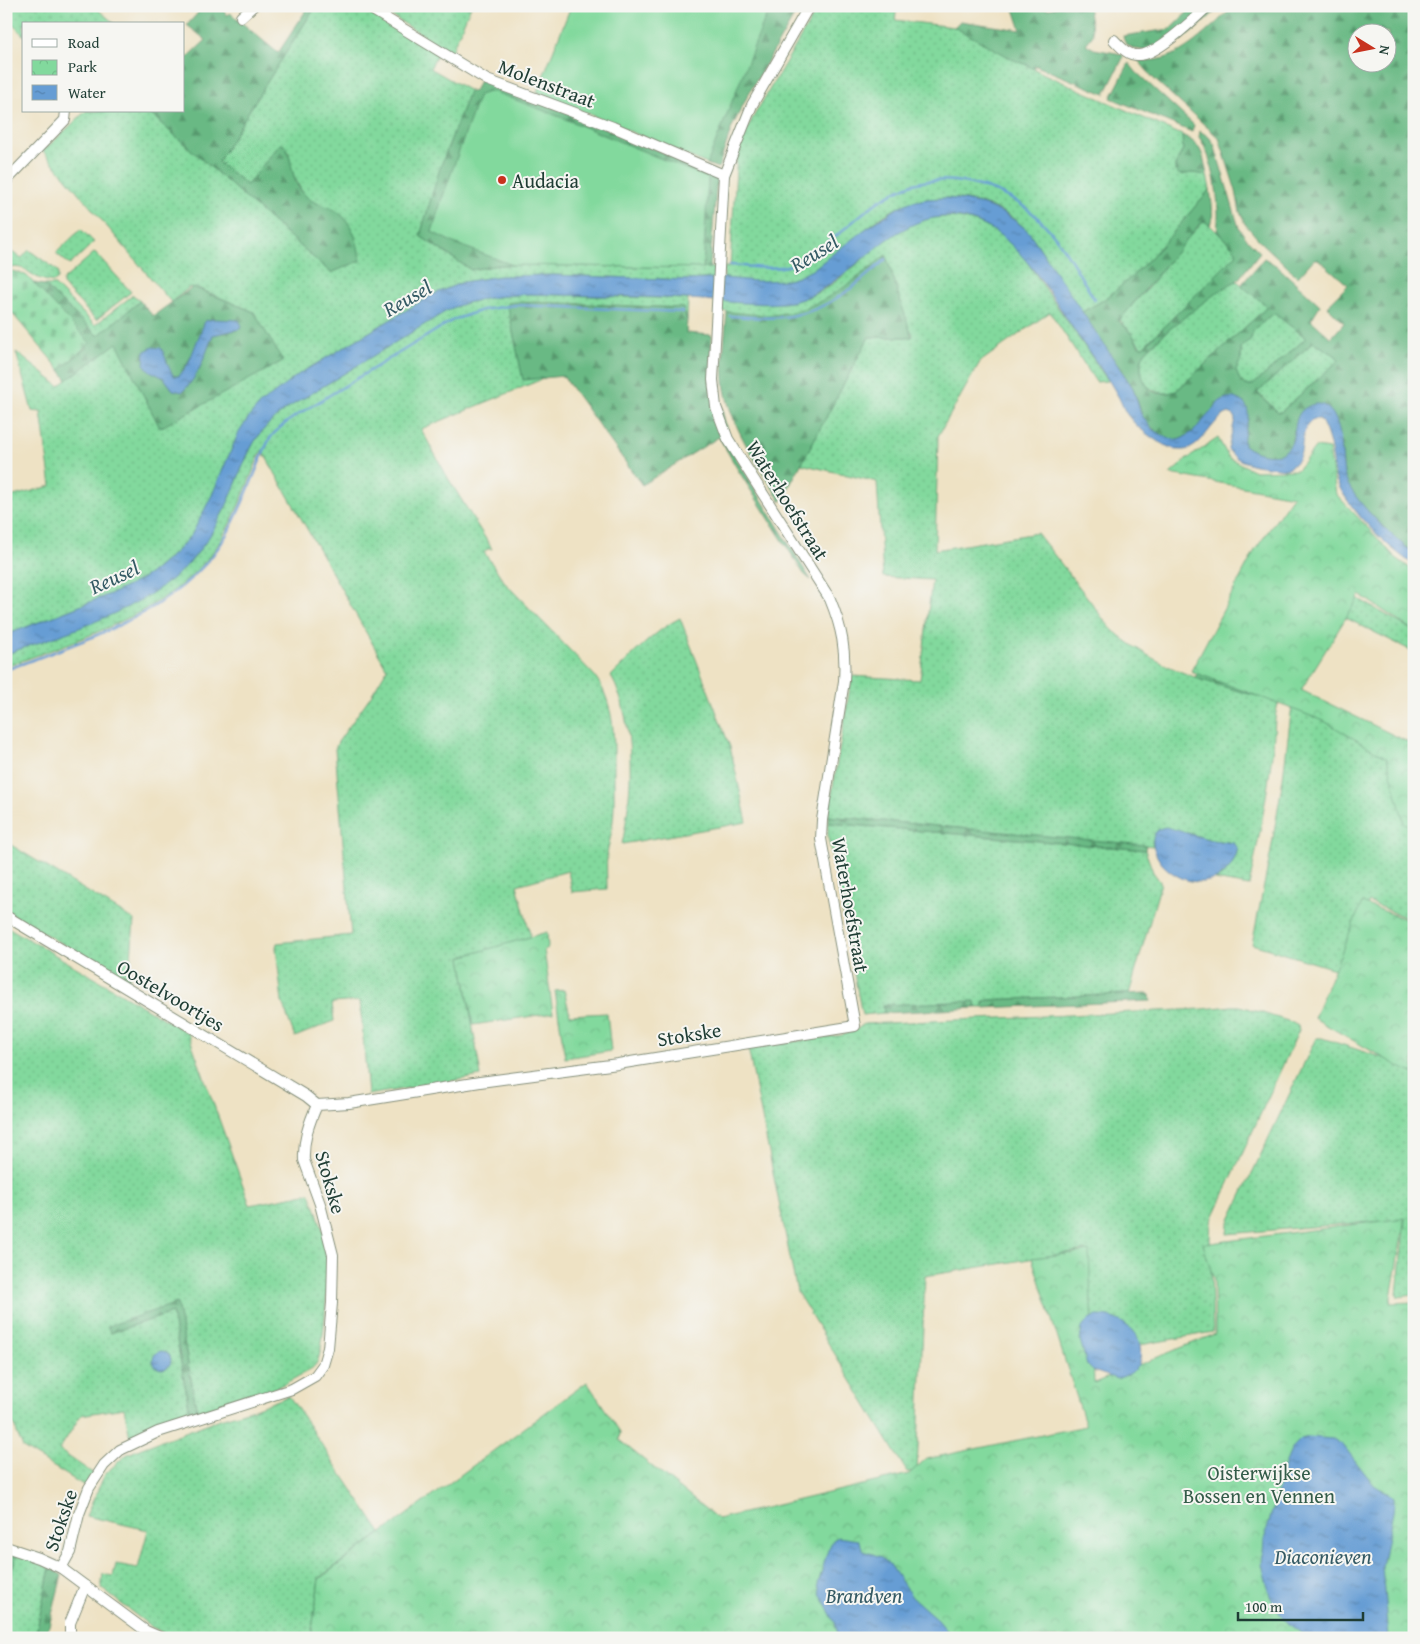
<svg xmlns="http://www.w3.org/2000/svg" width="1420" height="1644" font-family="'Gentium Book Plus',serif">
  <defs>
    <pattern id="grass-dots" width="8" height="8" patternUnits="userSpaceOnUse" patternTransform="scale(1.25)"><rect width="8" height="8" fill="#82d99d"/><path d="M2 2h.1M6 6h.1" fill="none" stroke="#70bb88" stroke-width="1.8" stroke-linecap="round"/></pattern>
    <pattern id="forest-firs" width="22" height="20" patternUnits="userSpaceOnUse" patternTransform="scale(1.25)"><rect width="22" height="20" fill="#69b984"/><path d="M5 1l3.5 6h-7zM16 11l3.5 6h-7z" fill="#56986d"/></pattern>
    <pattern id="cemetery-stones" width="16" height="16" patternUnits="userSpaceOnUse" patternTransform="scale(1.25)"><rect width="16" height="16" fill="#82d99d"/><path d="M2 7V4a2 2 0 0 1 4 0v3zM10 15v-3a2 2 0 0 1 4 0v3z" fill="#70bb88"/></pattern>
    <pattern id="park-crowns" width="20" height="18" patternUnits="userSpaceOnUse" patternTransform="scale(1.25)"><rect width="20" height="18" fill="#82d99d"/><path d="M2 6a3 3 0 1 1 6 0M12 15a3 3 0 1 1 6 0" fill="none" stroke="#70bb88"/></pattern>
    <pattern id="water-ripples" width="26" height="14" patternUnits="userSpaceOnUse" patternTransform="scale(1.25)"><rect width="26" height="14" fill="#669dd4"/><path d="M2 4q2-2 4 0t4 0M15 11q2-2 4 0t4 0" fill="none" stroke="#5381ad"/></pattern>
  </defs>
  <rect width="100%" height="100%" fill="#f6f6f2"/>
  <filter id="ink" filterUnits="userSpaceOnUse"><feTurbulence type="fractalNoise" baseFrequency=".02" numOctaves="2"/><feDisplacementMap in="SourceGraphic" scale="10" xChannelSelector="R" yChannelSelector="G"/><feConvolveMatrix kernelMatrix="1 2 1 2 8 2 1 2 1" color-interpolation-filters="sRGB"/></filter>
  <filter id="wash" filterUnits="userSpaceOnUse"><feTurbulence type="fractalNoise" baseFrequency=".0096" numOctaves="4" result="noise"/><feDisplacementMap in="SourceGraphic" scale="20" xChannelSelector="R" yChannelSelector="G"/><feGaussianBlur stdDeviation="1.12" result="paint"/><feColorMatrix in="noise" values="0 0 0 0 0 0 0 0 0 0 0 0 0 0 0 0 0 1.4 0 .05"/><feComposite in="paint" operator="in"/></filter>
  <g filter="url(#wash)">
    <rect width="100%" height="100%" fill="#eee2c4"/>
    <g fill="url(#grass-dots)" stroke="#508b68">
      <polygon points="6,6 94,6 115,24 24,24 24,36 6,18"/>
      <polygon points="316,6 357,6 438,54 430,68 470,91 446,152 420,236 471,270 498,265 513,265 716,268 715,278 689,280 553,275 500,276 463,282 432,295 299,374 238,434 213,495 192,534 176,552 155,570 138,581 118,591 6,635 6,498 51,486 41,412 32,411 16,352 59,386 117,342 254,312 200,289 190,287 171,302 43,151 86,111 147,111 331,273 360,260 345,221 337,212 309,200 301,190 291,170 289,152 280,145 247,185 218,162 257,98"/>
      <polygon points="395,6 471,6 451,52 390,15"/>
      <path d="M819,6H897L895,20L954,27L1042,73L1182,135L1183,149L1175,166L1180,175L1192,173L1207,175L1210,189C1178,226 1148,266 1109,296C1101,302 1091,307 1082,312C1070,294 1058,276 1046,258C1041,250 1036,241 1029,233C1003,201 948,191 910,203C893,207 878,220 864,230C842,247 817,274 788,280C768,285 744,280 724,278V267H730L737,153L752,119Z"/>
      <path d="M944,217C979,218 1000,231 1023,256L1108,381L1096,382L1050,312L980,362L938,436L935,550L1037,533C1055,556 1073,579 1091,602C1098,612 1106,624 1115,632C1163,673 1219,686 1279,701C1273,717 1275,737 1272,754C1267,798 1258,842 1249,886L1215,880C1227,875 1230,864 1237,854L1230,842L1211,840L1182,831L1152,840L1153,846L828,816L852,676L920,680L932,580L883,577L877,482L801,464L869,337H912L913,335L872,266C844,292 810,313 772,315C755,316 738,313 722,311V301C747,302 775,307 799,300C843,288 870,244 910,225C921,219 932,218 944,217Z"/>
      <polygon points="1204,221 1210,225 1236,251 1237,255 1143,347 1141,347 1132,334 1119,319 1146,290 1185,241"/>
      <polygon points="81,229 94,242 70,265 56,253"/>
      <path d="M6,249L22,258L29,250L58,271V279L54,282C50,281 45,281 41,279C25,273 28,265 6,268Z"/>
      <polygon points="95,252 131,292 96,320 63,285 63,280"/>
      <path d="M1237,281L1266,305L1265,309L1176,391C1150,400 1132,376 1145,352C1164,334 1214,287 1237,281Z"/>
      <polygon points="44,285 55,285 95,325 133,295 140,301 99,335 97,335"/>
      <path d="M529,294L688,299L687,320L682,308L539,302L508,303L523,379L545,378L421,429L448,478L492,549H488L484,552L506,584L594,675C616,704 614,740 614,775C614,792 615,811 612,828C611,837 608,846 607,855C606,866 607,878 607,889L572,892L568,871L517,885L531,937L461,957L481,1076L368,1095L360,1001L332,1003L334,1021L295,1037L282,1002L276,947L277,943L351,935L335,749L338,742L372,694L387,669L262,450C257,459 253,471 249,481C240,503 230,526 217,546C172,613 78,639 6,667V654C36,644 65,631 94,619C126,605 157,593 183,569C199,554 210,536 220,517C233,495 240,470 251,448C259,432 272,420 286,409L449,309C475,298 502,296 529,294Z"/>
      <polygon points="1275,314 1305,337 1305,339 1253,385 1245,385 1240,380 1235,371 1241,359 1241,348 1251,339 1253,331 1271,315"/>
      <polygon points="1313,342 1335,355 1339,360 1281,412 1278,412 1257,392"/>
      <polygon points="1350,594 1414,631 1414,652 1340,615"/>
      <path d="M680,618L730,747L747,822L622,844C633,794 636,721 611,676C632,656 654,631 680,618Z"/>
      <polygon points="1292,705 1391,754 1414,826 1414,921 1369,902 1338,970 1252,944 1271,851 1283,778"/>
      <polygon points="828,823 1145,850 1153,872 1161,883 1129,994 989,1000 984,1001 983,1008 976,1008 975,1002 883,1005 884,1013 862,1015 828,837"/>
      <polygon points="6,842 134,920 129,983 6,911"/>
      <path d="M6,926L188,1033L250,1205L310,1193C316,1211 324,1229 327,1247C329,1264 325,1352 316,1364C312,1370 303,1373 297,1377C266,1395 232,1403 197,1412L177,1303L110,1333L172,1313L190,1413L174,1418L130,1437L124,1408L81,1415L59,1450L94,1474L88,1488L23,1448L6,1405Z"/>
      <polygon points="1232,1006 1240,1006 1291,1022 1298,1026 1299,1030 1211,1222 1210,1238 1213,1332 1140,1345 1136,1335 1087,1321 1085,1250 925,1276 917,1471 907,1472 797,1292 748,1048 843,1035 856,1030 864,1024 1203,1009"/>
      <polygon points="1316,1038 1322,1038 1414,1068 1414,1295 1398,1297 1397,1294 1405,1219 1227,1234 1228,1224"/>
      <polygon points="289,1396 381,1533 319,1578 311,1638 173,1638 150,1626 101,1588 103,1574 113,1576 116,1564 138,1568 148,1530 86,1516 105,1474 126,1455 142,1448 220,1419 254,1409"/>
      <polygon points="17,1553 50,1568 35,1638 6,1638 6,1591"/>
    </g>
    <g fill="url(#forest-firs)" stroke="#447b5c" fill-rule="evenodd">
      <path d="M200,6H221L227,16L230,13L278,53L309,6H316L257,98L218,162L247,185L280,144L284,145C293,157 290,174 299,188C312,207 323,202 338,212C353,223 359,244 360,261L331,273L147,111H184V61L206,40L187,25L197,14Z"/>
      <polygon points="770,6 800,6 748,95 732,127 719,166 718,168 707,164"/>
      <polygon points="1013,6 1032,6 1048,9 1062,6 1088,6 1093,35 1086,44 1094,49 1122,54 1123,58 1105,94 1034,65 1034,68 1031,68 1028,65 1016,61 954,27 960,21 1021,30"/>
      <path d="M1191,6H1221C1198,27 1171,58 1136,49C1129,47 1124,44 1123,36L1170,29L1192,8Z"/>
      <path d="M1235,6H1414V553C1396,540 1355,502 1347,483C1341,470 1344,454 1340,441C1336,429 1329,417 1324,405C1315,412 1303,418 1296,427C1292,432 1293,440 1290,446C1281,462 1255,454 1244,445L1243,440L1248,419L1235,398H1224L1194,431L1183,438L1178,440L1167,438L1160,435L1144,420L1133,388L1082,312C1091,307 1101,302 1109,296C1148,266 1178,226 1210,189C1211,201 1215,213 1210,225L1204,221L1199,225L1119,321L1132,334L1139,346L1143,347L1236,255V251L1217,231C1221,206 1214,158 1199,137L1200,131L1209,137L1214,144L1239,228L1246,238L1260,252L1237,281C1223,285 1151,342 1144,354C1138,364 1141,378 1148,387C1155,396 1167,394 1176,391L1265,309L1266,305L1243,287L1242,284L1264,258L1277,266L1320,305L1311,320L1331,338L1344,323L1329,308L1328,305L1348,285L1318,259H1314L1298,277L1259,240L1245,224L1240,212L1236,191L1219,138L1154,79L1137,59C1145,60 1152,61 1161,59C1190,52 1212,25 1235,6ZM1358,32H1388V62H1358ZM1275,314L1305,337V339L1253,385H1245L1240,380L1236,371L1241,359V348L1251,339L1253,331L1271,315ZM1313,342L1335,355L1339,360L1281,412H1278L1257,393Z"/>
      <polygon points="1129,63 1136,72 1194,125 1192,132 1111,98"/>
      <polygon points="481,79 599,125 717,176 710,268 703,268 708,178 560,117 479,95 441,202 432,232 454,243 513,265 498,265 471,270 420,236 439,171 468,94 470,91 473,92"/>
      <path d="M1182,135C1203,145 1203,155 1207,175L1192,173L1180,175L1175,171V166L1183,149Z"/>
      <path d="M886,255L912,337H869L781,502C760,467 732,430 725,389C721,364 725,337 727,312C742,313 758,316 773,315C819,311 852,282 886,255Z"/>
      <path d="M34,283L44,285L97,335H99L140,301L153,316L193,287L254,312L283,361L160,428L117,343L67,380L60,370L87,347ZM206,321L240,329L213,335L199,370L173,390L164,378L159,375L167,360V368L174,376H179L183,372L198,342Z"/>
      <polygon points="517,302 683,308 687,320 686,333 712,335 711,365 732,451 811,580 804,574 738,470 719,437 642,485 563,376 523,380 507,303"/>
      <polygon points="1202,662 1279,701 1245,693 1195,678"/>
      <polygon points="828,816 1146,845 1145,850 828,823"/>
      <polygon points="1147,993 1150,995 1151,1001 983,1008 984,1001 989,1000"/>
      <polygon points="971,1001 975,1001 976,1008 884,1013 883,1005"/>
      <polygon points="177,1303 197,1412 190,1413 172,1313 110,1333 108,1326"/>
      <polygon points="6,1550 17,1553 6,1591"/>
      <polygon points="50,1568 62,1575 46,1638 35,1638"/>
    </g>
    <polygon fill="url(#cemetery-stones)" stroke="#508b68" points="12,271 21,273 27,276 90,343 60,370 6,306 6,272"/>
    <g fill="url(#park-crowns)" stroke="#508b68">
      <polygon points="1218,438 1229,458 1255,471 1297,470 1316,447 1329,449 1336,494 1395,557 1414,571 1414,631 1360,595 1301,690 1414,745 1414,827 1404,823 1387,758 1324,721 1191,671 1255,550 1293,496 1170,474 1187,459"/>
      <polygon points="1362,903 1414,922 1414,1073 1403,1069 1314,1018"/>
      <polygon points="547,932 548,948 544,950 553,1013 473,1025 461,957"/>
      <polygon points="564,990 570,1015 607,1013 611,1051 565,1058 555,991"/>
      <polygon points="1405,1218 1390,1303 1414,1302 1414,1638 311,1638 319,1579 587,1382 620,1432 619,1440 718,1519 909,1474 926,1459 1086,1426 1032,1258 1089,1251 1094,1383 1215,1334 1214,1280 1203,1244"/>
    </g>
    <g fill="#82d99d" stroke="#508b68">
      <polygon points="571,6 770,6 707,164 537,92"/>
      <polygon points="492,91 560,117 708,178 703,268 513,265 454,243 432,232 441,202 479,95"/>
    </g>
    <g fill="url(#water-ripples)" stroke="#426d84">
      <path d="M944,198C977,200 1004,209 1029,232L1133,388L1141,414L1152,429L1167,438L1178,440L1183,438L1194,431L1219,402C1226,397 1231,396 1239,400C1258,409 1241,431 1244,445C1254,453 1267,456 1280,454C1283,452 1287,450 1289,447C1298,435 1291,415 1307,407C1317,401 1326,404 1333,414C1343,430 1341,455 1344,474C1349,497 1394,539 1414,553V565C1387,547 1346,508 1335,477C1333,470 1334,462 1332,455C1330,442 1326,429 1320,419H1313C1311,422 1307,424 1306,428C1298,444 1308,458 1286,469C1268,466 1238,467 1228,449L1235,419L1233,415L1229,413C1211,419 1203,448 1184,450C1168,452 1139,430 1130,418C1124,412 1122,403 1118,396C1107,376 1093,358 1080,339C1056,303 1021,240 981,224C905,192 864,275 802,299C776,309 717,300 687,299C635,296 582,296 529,294C502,296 475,298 450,309L286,409C272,420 259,432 251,448C240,469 234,493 222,514C213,532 202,549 188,564C145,610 65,633 6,654V635L118,591L138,581L155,570L176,552L192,534L212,495L238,434L249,417L259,405L299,374L432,295L463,282L500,276L553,275L689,280L724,278L756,281L788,280L798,277L812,270L864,230L899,207L910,202L927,199Z"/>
      <path d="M213,319L239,320L242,326L240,329L213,335C205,355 199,377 182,392L173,390L164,378L150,371L144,364L145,351L153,347L161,348C167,358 167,367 174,376H179L188,364L205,321Z"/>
      <path d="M1166,827L1211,840L1234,843L1238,848C1230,886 1192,892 1165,867C1154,857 1144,830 1166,827Z"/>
      <path d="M1097,1316C1124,1315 1149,1338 1138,1366L1131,1373L1117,1379L1093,1371L1087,1365L1080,1340L1082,1328L1087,1321Z"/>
      <circle cx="162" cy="1360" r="9"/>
      <polygon points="1309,1437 1333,1439 1343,1445 1374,1485 1394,1497 1394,1507 1382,1566 1388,1638 1308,1638 1290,1625 1277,1610 1270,1596 1262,1564 1264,1540 1286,1462 1292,1448 1301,1439"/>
      <polygon points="838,1537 858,1540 864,1551 881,1557 891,1566 912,1597 938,1620 953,1638 839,1638 835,1623 820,1593 818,1584 828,1550 833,1540"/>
    </g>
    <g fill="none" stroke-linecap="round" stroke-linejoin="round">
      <g stroke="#669dd4" stroke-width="2.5">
        <path d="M730,265C750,266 776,271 794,264C824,252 852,219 879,201C889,195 902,187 913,184C957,172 1014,191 1045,225C1065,246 1079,275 1095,300"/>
        <path d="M730,316C752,317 774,320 795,315C830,309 860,282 886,259"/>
        <path d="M6,670C86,639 182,613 227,534C239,513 248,490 257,468C261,458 265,446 271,437C278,428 288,421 297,415L453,320L482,310L515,305L682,312"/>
      </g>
    </g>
  </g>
  <g filter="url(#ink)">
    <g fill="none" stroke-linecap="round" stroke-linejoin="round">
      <defs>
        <g id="minor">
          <polyline points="366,6 487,80 613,127 724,175"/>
          <polyline points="241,17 253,6"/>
          <path d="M1114,40C1121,47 1128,56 1139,55C1157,55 1194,19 1208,6"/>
          <polyline points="6,181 65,120 66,111"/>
          <polyline points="6,916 306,1096 317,1105"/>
          <polyline points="6,1547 39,1558 61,1568 146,1631 162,1638"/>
          <path d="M61,1568L70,1552L79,1514L89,1488L104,1465L120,1450L158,1432L292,1389L315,1376L323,1365L328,1348L332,1303L333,1255L320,1204L304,1160C303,1140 309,1123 317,1105L349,1103L480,1082L618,1064L855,1026L821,839L822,820L844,681C846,650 842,628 830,599L728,439L716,407L713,380L724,175L752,105L809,6"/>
          <polyline points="70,1638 70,1623 85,1586"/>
        </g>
      </defs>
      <use href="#minor" stroke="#86907c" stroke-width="12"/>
      <use href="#minor" stroke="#fff" stroke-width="10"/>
    </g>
  </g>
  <circle fill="#c8321e" stroke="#f6f6f2" stroke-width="2" cx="502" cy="180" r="5"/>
  <g text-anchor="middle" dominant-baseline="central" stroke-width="4" stroke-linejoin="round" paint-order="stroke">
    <g font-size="20" fill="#1f3d34" stroke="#f6f6f2">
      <text transform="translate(547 83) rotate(21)">Molenstraat</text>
      <text transform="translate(788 500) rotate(58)">Waterhoefstraat</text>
      <text transform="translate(851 905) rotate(80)">Waterhoefstraat</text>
      <text transform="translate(171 995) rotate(31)">Oostelvoortjes</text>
      <text transform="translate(689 1034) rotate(-9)">Stokske</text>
      <text transform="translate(331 1182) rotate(74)">Stokske</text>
      <text transform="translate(60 1520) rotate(-71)">Stokske</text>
    </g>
    <g font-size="20" fill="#1f3d34" stroke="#f6f6f2" text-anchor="start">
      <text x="512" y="180">Audacia</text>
    </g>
    <g font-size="20" fill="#335c49" stroke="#f6f6f2">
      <text x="1259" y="1472">Oisterwijkse<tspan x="1259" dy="23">Bossen en Vennen</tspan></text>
    </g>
    <g font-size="21" font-style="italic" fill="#345a64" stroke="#f6f6f2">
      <text transform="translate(814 253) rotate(-32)">Reusel</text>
      <text transform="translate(407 298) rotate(-30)">Reusel</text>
      <text transform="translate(114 577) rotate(-25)">Reusel</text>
      <text x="1323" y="1556">Diaconieven</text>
      <text x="864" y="1595">Brandven</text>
    </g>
  </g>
  <rect width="1420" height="1644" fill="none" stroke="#f6f6f2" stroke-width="25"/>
  <rect x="22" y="22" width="162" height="90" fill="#f6f6f2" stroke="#a0aca6"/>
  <rect x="32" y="39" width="25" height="8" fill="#ffffff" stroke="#a0aca6"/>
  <text x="68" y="48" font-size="15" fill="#1f3d34">Road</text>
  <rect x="32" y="60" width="25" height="15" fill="url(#park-crowns)" stroke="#a0aca6"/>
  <text x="68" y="72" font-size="15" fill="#1f3d34">Park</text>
  <rect x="32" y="85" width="25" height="15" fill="url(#water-ripples)" stroke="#a0aca6"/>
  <text x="68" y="98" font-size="15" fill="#1f3d34">Water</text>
  <g transform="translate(1372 48) rotate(100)"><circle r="24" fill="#f6f6f2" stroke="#a0aca6"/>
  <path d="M0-4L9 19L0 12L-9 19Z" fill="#c8321e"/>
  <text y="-8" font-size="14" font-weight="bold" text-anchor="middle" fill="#1f3d34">N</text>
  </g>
  <path d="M1238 1612v8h125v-8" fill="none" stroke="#1f3d34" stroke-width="2.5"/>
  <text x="1245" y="1612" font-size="15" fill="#1f3d34" stroke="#f6f6f2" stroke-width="4" paint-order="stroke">100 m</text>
</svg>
